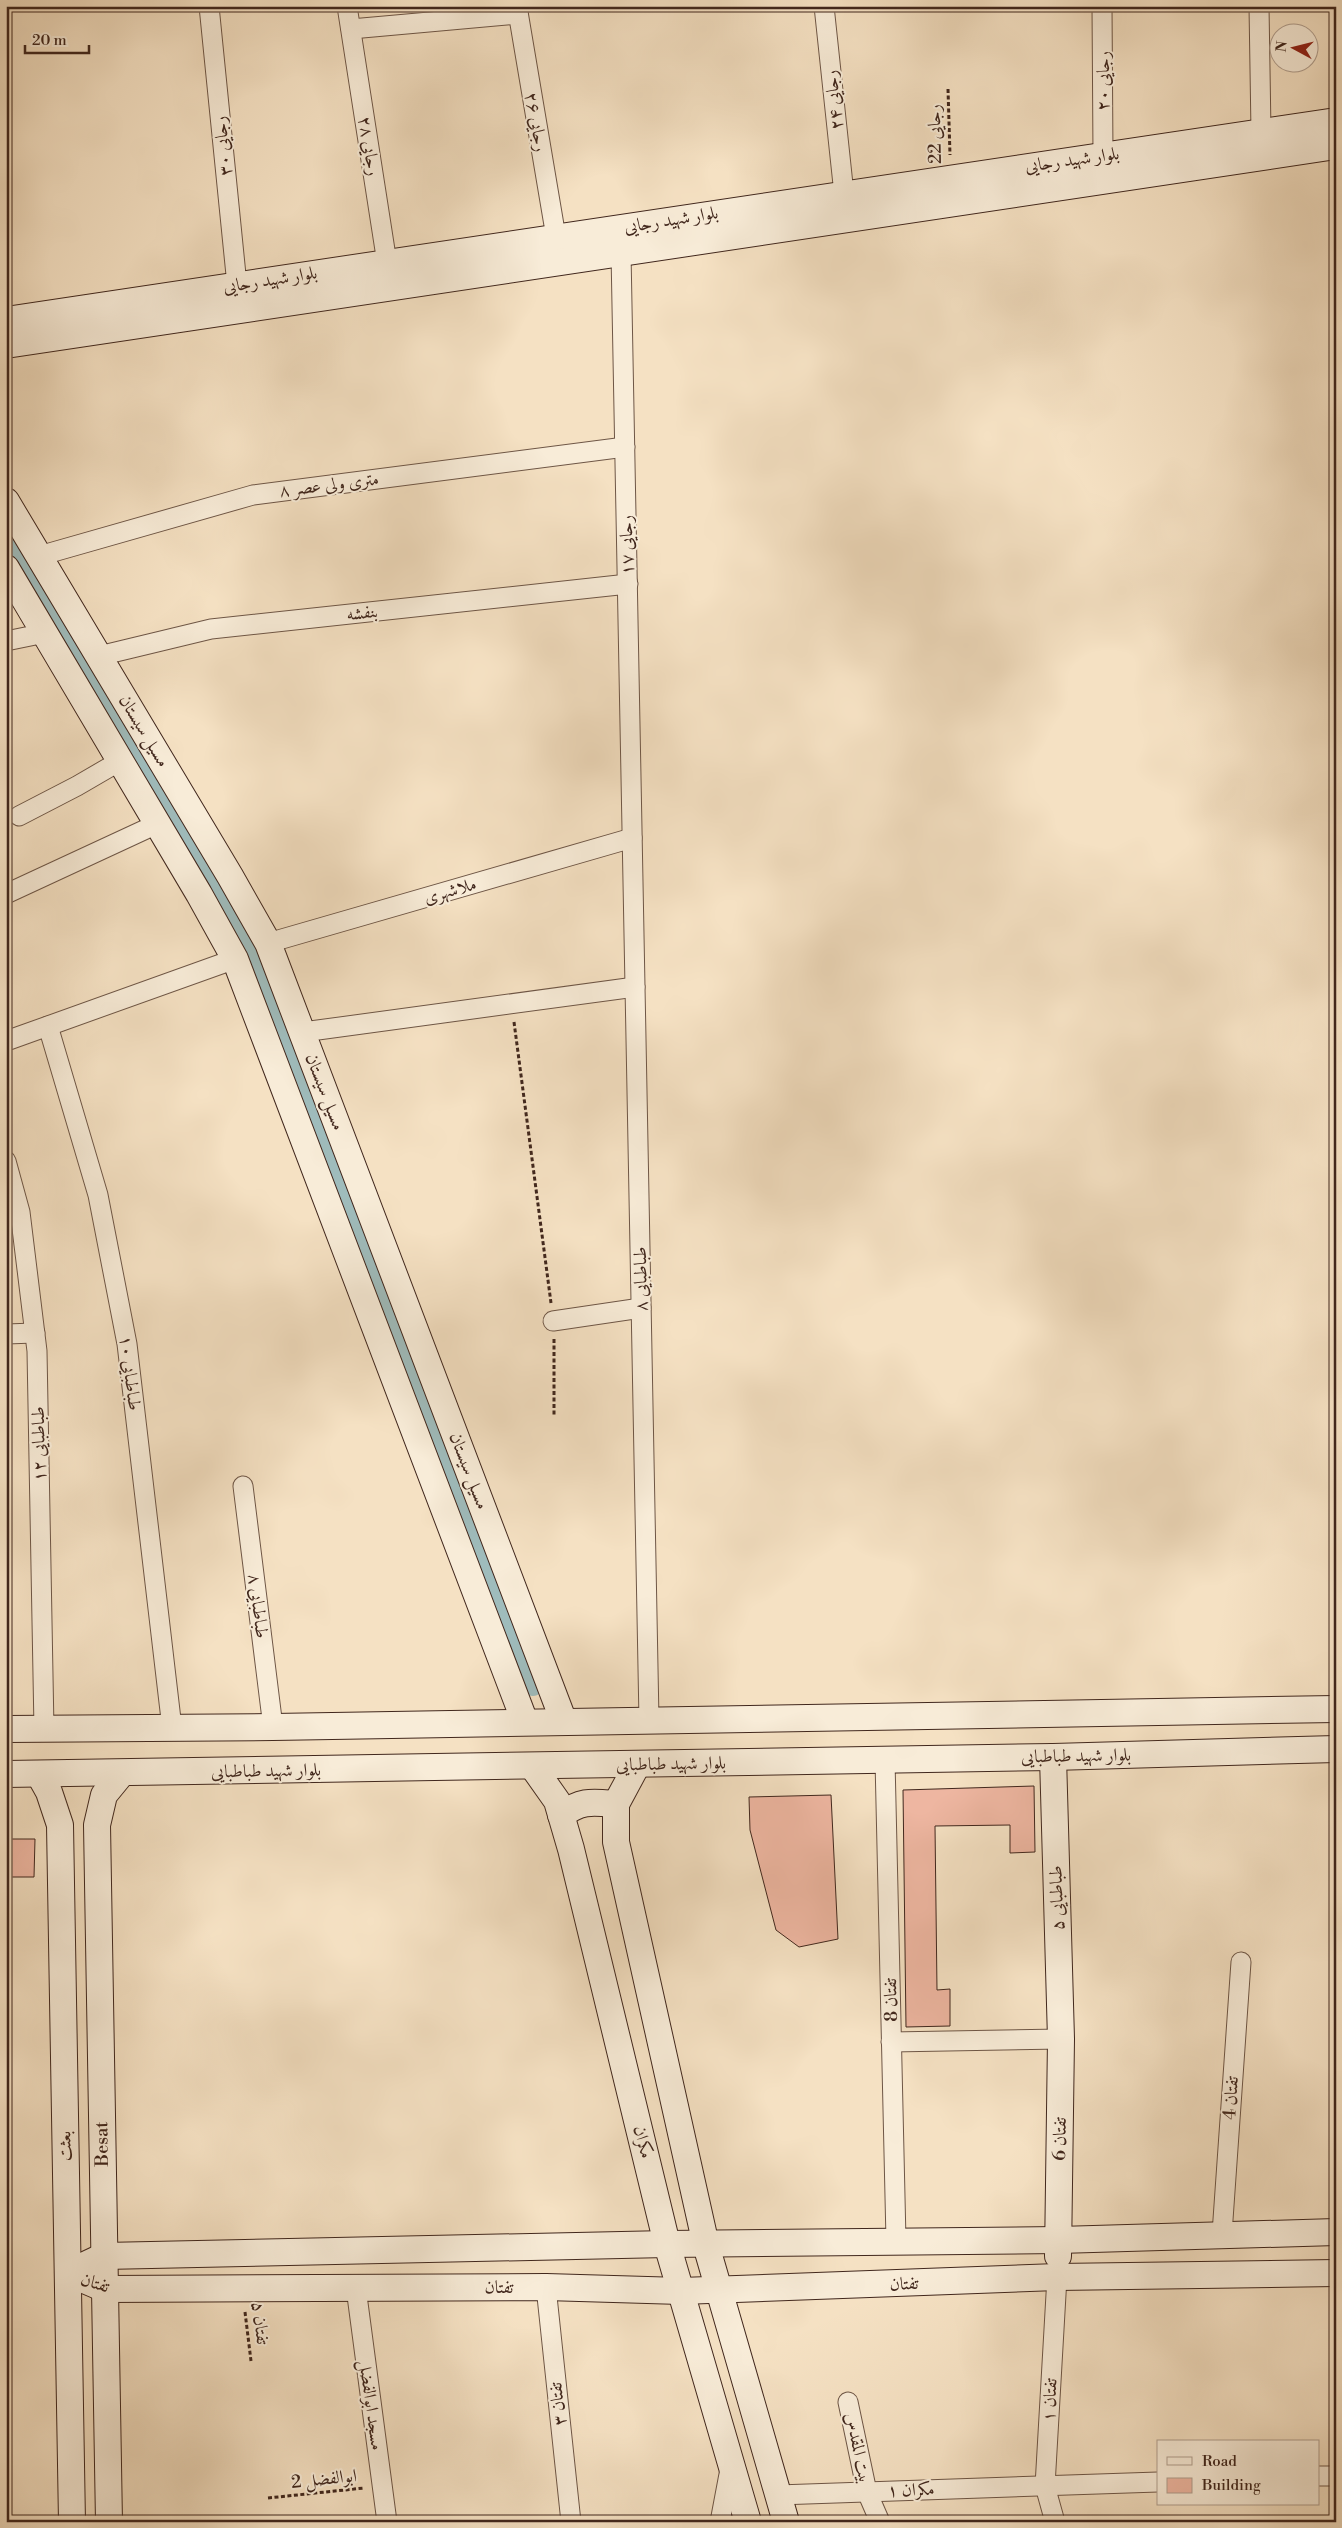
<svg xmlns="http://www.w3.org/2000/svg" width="1342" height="2528" font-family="'Libre Bodoni',Amiri,serif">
  <rect width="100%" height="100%" fill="#f5e1c3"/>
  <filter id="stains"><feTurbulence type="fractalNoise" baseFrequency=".004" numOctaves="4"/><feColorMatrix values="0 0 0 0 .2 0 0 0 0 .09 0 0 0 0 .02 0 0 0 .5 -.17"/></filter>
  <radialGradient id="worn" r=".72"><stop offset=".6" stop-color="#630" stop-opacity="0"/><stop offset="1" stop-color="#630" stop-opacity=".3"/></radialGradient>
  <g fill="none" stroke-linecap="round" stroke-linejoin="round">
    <polyline stroke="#9fbcbc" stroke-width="22" points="6,541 217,884 254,950 533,1685"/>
  </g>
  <g fill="#eeb6a1" stroke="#41271d">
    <polygon points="1034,1786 1035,1852 1010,1853 1010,1825 935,1826 937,1990 950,1989 950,2026 906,2027 903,1790"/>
    <polygon points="831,1795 838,1939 799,1947 776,1930 750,1830 749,1797"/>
    <polygon points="6,1839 35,1839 34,1877 6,1877"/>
  </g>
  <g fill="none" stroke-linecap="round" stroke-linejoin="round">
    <defs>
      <g id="street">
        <polyline points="209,6 237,285"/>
        <polyline points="347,6 387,263"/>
        <polyline points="517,6 556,237"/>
        <polyline points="824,6 844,194"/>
        <polyline points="1102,6 1103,155"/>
        <polyline points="1259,6 1261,132"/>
        <polyline points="351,29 518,14"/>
        <polyline points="621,253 649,1720"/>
        <polyline points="39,556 253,495 625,447"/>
        <polyline points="6,641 45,633"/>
        <polyline points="99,656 211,629 628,584"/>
        <polyline points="19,816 77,786 120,761"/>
        <polyline points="6,894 157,824"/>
        <polyline points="268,943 632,838"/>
        <polyline points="48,1026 98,1195 127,1344 172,1728"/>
        <polyline points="303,1032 635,987"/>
        <polyline points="6,1041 235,959"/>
        <polyline points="6,1161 20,1212 37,1351 44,1729"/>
        <polyline points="553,1321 641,1308"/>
        <polyline points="6,1334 35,1333"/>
        <polyline points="243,1486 273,1727"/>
        <polyline points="885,1760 896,2240"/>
        <polyline points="891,2042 1061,2039"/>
        <polyline points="1222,2234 1241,1962"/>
        <polyline points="546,2287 571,2522"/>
        <polyline points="356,2288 387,2522"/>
        <polyline points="848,2402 867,2492 880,2522"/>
        <polyline points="1318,2476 1336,2476"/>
        <polyline points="778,2495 1158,2482"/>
        <polyline points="720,2522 730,2469"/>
        <polyline points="1055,2522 1045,2486 1057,2277"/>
      </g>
      <g id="secondary">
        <polyline points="6,320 1336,121"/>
        <polyline points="6,345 1336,146"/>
        <polyline points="6,501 230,876 268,943 564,1722"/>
        <polyline points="6,568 199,894 235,959 525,1722"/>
        <polyline points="6,1729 273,1727 1336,1709"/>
        <polyline points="1053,1757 1061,2039 1058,2256"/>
        <polyline points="637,1765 616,1804 616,1842 706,2245 786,2522"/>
        <polyline points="533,1767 557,1801 571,1849 667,2244 748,2522"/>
        <polyline points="6,1774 1053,1757 1336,1749"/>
        <polyline points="39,1774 49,1792 60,1825 72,2522"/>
        <path d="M561,1815C582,1800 591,1802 616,1804"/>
        <polyline points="68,2273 104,2256 667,2244 1059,2240 1336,2232"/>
        <polyline points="68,2273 105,2289 546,2287 681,2291 1057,2277 1336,2273"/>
        <polyline points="109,2522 97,1825 104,1795 122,1773"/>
      </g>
    </defs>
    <use href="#street" stroke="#6e5646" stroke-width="21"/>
    <use href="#secondary" stroke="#41271d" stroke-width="28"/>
    <g stroke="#41271d" stroke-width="3" stroke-dasharray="4 2.5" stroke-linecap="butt">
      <polyline points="948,89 950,155"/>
      <polyline points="514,1022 551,1303"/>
      <polyline points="554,1339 554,1415"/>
      <polyline points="245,2312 251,2361"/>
      <polyline points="268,2498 364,2488"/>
    </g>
    <use href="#street" stroke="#f8ecd8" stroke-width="19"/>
    <use href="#secondary" stroke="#f8ecd8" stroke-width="26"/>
  </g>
  <g text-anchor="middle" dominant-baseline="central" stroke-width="4" stroke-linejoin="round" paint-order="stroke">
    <g font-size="18" fill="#41271d" stroke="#f8ecd8">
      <text transform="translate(1103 81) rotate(-90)">رجایی ۲۰</text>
      <text transform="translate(834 100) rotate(-96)">رجایی ۲۴</text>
      <text transform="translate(536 122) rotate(80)">رجایی ۲۶</text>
      <text transform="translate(935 134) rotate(-91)">رجایی 22</text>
      <text transform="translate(223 146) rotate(-96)">رجایی ۳۰</text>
      <text transform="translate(369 146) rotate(81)">رجایی ۲۸</text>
      <text transform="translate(1072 160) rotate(-8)">بلوار شهید رجایی</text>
      <text transform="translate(671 220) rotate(-9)">بلوار شهید رجایی</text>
      <text transform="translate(270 280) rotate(-9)">بلوار شهید رجایی</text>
      <text transform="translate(329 485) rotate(-7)">۸ متری ولی عصر</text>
      <text transform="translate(627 545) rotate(-91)">رجایی ۱۷</text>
      <text transform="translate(362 613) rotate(-6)">بنفشه</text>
      <text transform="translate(144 731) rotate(59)">مسیل سیستان</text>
      <text transform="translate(450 891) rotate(-16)">ملاشهری</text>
      <text transform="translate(325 1092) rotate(69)">مسیل سیستان</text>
      <text transform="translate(641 1279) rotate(-91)">طباطبایی ۸</text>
      <text transform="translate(130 1373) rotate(83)">طباطبایی ۱۰</text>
      <text transform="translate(39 1444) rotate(-91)">طباطبایی ۱۲</text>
      <text transform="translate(469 1471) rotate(69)">مسیل سیستان</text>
      <text transform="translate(258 1606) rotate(83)">طباطبایی ۸</text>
      <text transform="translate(1076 1756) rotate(-1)">بلوار شهید طباطبایی</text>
      <text transform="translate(671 1764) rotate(-1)">بلوار شهید طباطبایی</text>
      <text transform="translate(266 1771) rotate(-1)">بلوار شهید طباطبایی</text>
      <text transform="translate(1057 1898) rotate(-92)">طباطبایی ۵</text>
      <text transform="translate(891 2000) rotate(-91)">تفتان 8</text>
      <text transform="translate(1231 2098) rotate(-86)">تفتان 4</text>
      <text transform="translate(1060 2139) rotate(-89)">تفتان 6</text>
      <text transform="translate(643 2142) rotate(76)">مکران</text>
      <text transform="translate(102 2144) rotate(-91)">Besat</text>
      <text transform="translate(65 2146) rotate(-91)">بعثت</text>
      <text transform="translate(95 2283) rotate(17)">تفتان</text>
      <text transform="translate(904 2284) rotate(-2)">تفتان</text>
      <text x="499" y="2287">تفتان</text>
      <text transform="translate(260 2323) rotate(83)">تفتان ۵</text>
      <text transform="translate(1050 2400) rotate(-87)">تفتان ۱</text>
      <text transform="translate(558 2404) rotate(-96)">تفتان ۳</text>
      <text transform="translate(371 2405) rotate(82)">مسجد ابوالفضل</text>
      <text transform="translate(858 2448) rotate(78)">بیت المقدس</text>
      <text transform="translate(324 2479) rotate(-6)">ابوالفضل 2</text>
      <text transform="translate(911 2490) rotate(-2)">مکران ۱</text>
    </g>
  </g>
  <rect width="1342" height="2528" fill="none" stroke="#f5e1c3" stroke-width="25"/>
  <rect x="8" y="8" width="1327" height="2513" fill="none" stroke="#41271d" stroke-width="2.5"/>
  <rect x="12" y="12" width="1317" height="2503" fill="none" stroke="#41271d"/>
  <rect x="1157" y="2440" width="162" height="65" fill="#f8ecd8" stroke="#af9d8d"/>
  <rect x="1167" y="2457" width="25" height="8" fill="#f8ecd8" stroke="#af9d8d"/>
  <text x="1202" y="2466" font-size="15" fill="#41271d">Road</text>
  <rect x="1167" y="2478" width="25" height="15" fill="#eeb6a1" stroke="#af9d8d"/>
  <text x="1202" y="2490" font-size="15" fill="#41271d">Building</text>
  <g transform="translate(1294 48) rotate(277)"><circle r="24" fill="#f8ecd8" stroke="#af9d8d"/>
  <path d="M0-4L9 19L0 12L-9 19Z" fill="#8f2418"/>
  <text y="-8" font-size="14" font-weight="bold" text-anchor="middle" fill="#41271d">N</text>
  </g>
  <path d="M25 45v8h64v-8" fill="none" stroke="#41271d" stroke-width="2.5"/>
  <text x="32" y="45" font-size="15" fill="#41271d" stroke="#f8ecd8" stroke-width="4" paint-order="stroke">20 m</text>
  <rect width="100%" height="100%" filter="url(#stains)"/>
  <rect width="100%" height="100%" fill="url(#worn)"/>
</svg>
